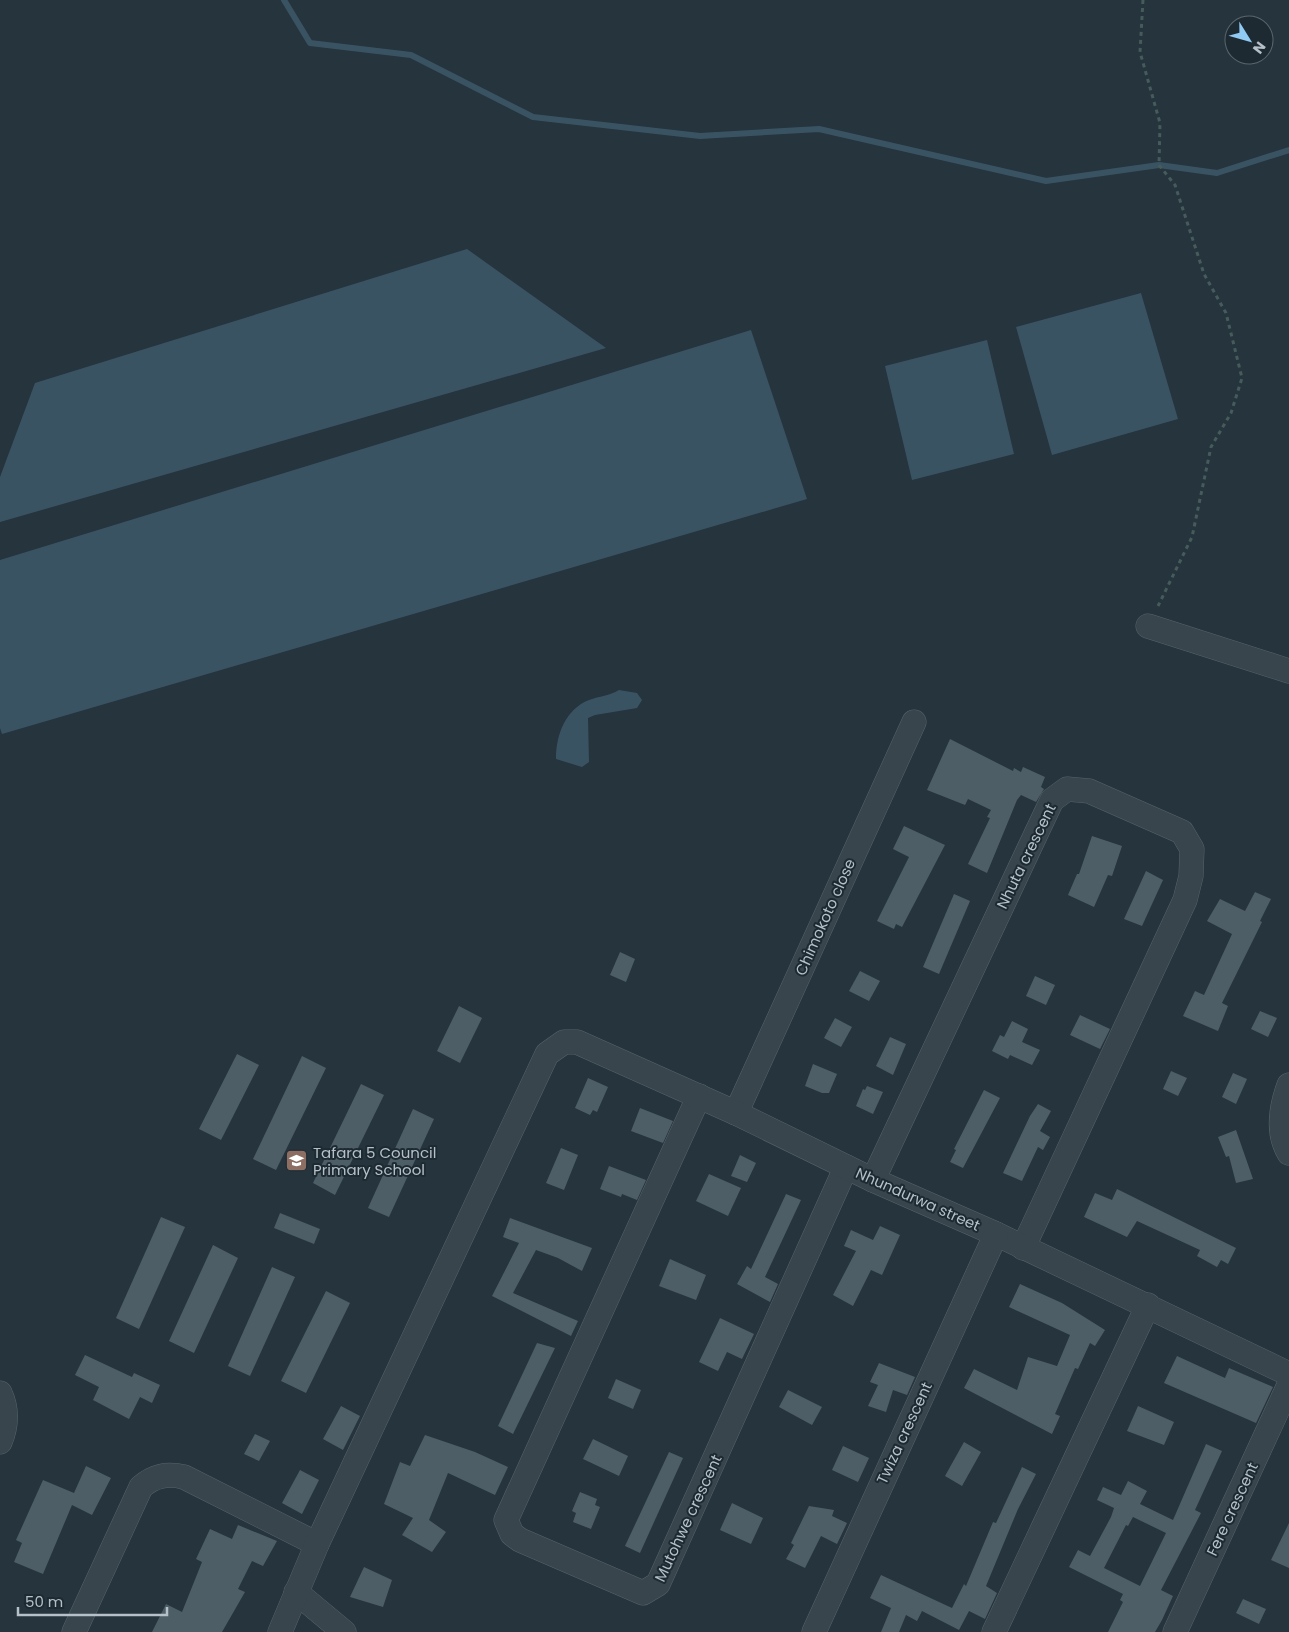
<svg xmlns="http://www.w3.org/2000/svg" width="1289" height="1632" font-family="Poppins,sans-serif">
  <rect width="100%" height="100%" fill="#25343d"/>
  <g fill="#3a5363">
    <polygon points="467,249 606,348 0,522 0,477 35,383"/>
    <polygon points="1141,293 1178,419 1052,455 1016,327"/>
    <polygon points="751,330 807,499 2,734 0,728 0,560"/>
    <polygon points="987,340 1014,454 912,480 885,366"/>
    <path d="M619,690L637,693L642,700L637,708L595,715L588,718L589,762L582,767L556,759C556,734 566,709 589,700C600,696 609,696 619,690Z"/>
  </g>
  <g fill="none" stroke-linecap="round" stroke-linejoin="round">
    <polyline stroke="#3a5363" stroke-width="6" points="284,0 310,43 411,55 533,117 700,136 819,129 1046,181 1159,165 1217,173 1289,150"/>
  </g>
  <g fill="#4e5e67" fill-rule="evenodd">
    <polygon points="950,739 1013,771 1014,768 1021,772 1023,767 1045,777 1041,787 1044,789 1036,802 1021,795 1017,800 987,873 968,864 990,818 987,817 991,810 968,799 965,805 927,790"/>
    <polygon points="904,826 945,845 902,927 896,924 894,929 877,921 909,857 893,849"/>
    <polygon points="1092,836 1122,846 1112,876 1108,875 1094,907 1068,895 1077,874 1079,874"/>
    <polygon points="1146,871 1163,880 1142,926 1124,919"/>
    <polygon points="1255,892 1271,899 1260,921 1262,922 1222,1003 1228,1006 1218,1031 1183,1016 1195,991 1204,995 1232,934 1207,921 1220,899 1245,911"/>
    <polygon points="954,894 970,901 939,974 923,967"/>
    <polygon points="620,952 635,959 626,982 610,975"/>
    <polygon points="860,971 880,981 869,1001 849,991"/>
    <polygon points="1035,976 1055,985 1046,1005 1026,996"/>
    <polygon points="459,1006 482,1018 460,1063 437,1051"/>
    <polygon points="1260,1011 1277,1018 1268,1037 1251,1029"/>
    <polygon points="1080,1015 1110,1029 1100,1049 1070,1035"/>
    <polygon points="835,1018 852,1027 841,1047 824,1038"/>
    <polygon points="1012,1021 1028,1029 1022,1042 1040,1050 1032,1065 1010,1055 1008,1059 992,1051 1000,1035 1004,1037"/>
    <polygon points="890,1037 906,1044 893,1075 876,1066"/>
    <polygon points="237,1054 259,1065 221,1140 199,1129"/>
    <polygon points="302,1056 326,1068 276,1170 253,1159"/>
    <polygon points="813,1064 837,1074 829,1093 822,1093 805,1086"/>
    <polygon points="1171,1071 1187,1078 1178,1096 1163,1089"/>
    <polygon points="1233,1073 1247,1079 1236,1104 1222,1097"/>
    <polygon points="588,1078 608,1087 597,1112 593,1110 590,1115 575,1108"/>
    <polygon points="361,1084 384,1095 335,1195 313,1183"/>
    <polygon points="867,1086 883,1092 873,1114 856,1106 863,1089 865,1090"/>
    <polygon points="984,1090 1000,1098 963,1168 950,1162 956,1150 954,1149"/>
    <polygon points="1038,1104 1051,1111 1040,1131 1050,1137 1043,1150 1038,1147 1022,1181 1003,1173 1030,1116"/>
    <polygon points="640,1108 673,1121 663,1143 631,1131"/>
    <polygon points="413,1109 434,1119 389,1217 368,1208"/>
    <polygon points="1236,1130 1253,1179 1236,1183 1229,1156 1226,1157 1218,1137"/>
    <polygon points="561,1148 578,1155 564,1190 546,1183"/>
    <polygon points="740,1155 756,1163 747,1182 731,1176"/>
    <polygon points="609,1166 646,1180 637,1200 622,1194 621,1197 600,1189"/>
    <polygon points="709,1174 741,1188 728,1216 696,1201"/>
    <polygon points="1117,1189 1236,1248 1228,1264 1221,1260 1217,1267 1197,1256 1200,1250 1137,1221 1127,1237 1084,1217 1095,1193 1112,1200"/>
    <polygon points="786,1194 801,1200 765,1277 778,1284 770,1302 737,1284 747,1266 751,1269"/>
    <polygon points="280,1213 320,1229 314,1244 274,1228"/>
    <polygon points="161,1217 185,1227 139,1329 116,1318"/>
    <polygon points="510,1218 592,1248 582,1271 558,1258 536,1250 513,1293 578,1321 571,1336 492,1296 519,1243 503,1237"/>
    <polygon points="880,1226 900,1235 882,1275 871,1270 853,1306 833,1295 856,1251 844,1246 851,1230 873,1240"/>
    <polygon points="213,1245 238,1258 194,1353 169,1341"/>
    <polygon points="670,1259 706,1275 696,1300 659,1286"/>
    <polygon points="272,1267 295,1277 250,1376 228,1366"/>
    <polygon points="1020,1284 1062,1303 1105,1330 1095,1346 1090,1343 1078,1369 1075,1368 1055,1414 1060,1416 1052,1434 964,1388 974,1369 1017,1390 1028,1357 1057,1366 1070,1335 1009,1307"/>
    <polygon points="326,1291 350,1303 306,1393 281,1381"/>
    <polygon points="720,1318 754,1334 742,1359 727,1352 718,1371 699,1362"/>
    <polygon points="537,1343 555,1348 513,1434 498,1426"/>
    <polygon points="85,1355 132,1377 134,1373 160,1385 152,1403 140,1397 129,1419 93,1400 99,1387 75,1375"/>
    <polygon points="1177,1356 1225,1378 1229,1368 1273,1387 1256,1423 1164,1383"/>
    <polygon points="879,1363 915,1377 907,1395 893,1390 886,1412 868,1406 878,1385 870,1382"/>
    <polygon points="616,1379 641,1390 633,1409 608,1398"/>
    <polygon points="788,1390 822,1407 812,1425 779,1407"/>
    <polygon points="341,1406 360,1416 343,1450 323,1439"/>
    <polygon points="1138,1406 1174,1422 1164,1445 1127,1431"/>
    <polygon points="255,1434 270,1441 259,1461 244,1454"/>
    <polygon points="425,1435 475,1452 508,1467 495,1495 448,1473 429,1520 446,1532 432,1552 402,1535 413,1518 384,1504 400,1462 410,1466"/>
    <polygon points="593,1439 628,1456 619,1476 583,1459"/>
    <polygon points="964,1442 981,1452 962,1486 945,1476"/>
    <path d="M1206,1444L1222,1451L1195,1510L1201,1513L1161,1590L1173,1596L1162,1620L1155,1632H1108L1123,1602L1120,1600L1123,1594L1069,1567L1078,1550L1090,1556L1111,1517L1114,1508L1097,1500L1103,1487L1121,1495L1128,1481L1147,1491L1140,1504L1173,1520ZM1133,1517L1166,1533L1140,1586L1104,1568L1126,1525L1128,1526Z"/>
    <polygon points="843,1446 869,1458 858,1482 832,1470"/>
    <polygon points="669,1452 683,1458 640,1553 625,1546"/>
    <polygon points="86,1466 111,1478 92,1515 72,1505 43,1574 14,1562 22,1543 16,1540 43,1480 74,1493"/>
    <polygon points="1022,1467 1036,1474 1018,1509 986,1586 997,1593 985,1619 969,1611 959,1630 922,1611 917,1621 906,1615 899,1632 881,1632 891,1608 870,1598 881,1575 952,1608 964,1584 966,1586 993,1522 996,1523"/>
    <polygon points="300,1470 319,1480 302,1514 282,1503"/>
    <polygon points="580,1492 597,1499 595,1505 600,1507 591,1529 573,1522 576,1513 572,1511"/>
    <polygon points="732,1503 763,1518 751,1544 720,1530"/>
    <polygon points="809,1506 834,1510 832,1516 847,1523 837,1544 821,1536 805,1568 786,1559 794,1545 791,1543"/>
    <polygon points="1289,1523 1289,1568 1271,1560"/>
    <polygon points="238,1525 277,1541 263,1566 252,1561 238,1589 245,1592 222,1632 152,1632 166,1604 182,1612 202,1562 196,1559 210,1529 232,1539"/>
    <polygon points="364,1567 392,1580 383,1607 350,1597"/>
    <polygon points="1243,1599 1266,1609 1259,1624 1236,1613"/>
  </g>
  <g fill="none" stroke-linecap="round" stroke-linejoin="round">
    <defs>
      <g id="minor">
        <polyline points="1148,626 1289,671"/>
        <path d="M1289,1085C1281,1107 1277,1133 1289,1153"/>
        <polyline points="699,1096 506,1520 512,1534 520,1540 643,1593 658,1584 846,1167"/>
        <polyline points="736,1113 914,722"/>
        <polyline points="873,1180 1052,800 1067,789 1089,791 1182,832 1192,849 1191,876 1185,900 1023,1248"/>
        <path d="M0,1393C8,1410 7,1425 0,1442"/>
        <polyline points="296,1592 344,1632"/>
        <path d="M74,1632L141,1487C154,1476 166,1473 184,1477L317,1544"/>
        <polyline points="280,1632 317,1544 547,1054 564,1042 577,1042 736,1113 873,1180 996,1234 1289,1374"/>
        <polyline points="814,1632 996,1234"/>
        <polyline points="994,1632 1148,1305"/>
        <polyline points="1175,1632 1289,1385"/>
      </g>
    </defs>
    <use href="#minor" stroke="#57636b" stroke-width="25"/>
    <polyline stroke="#475c5a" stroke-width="3" stroke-dasharray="4 4" stroke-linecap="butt" points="1143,0 1140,52 1160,123 1159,165 1175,185 1204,274 1226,313 1242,378 1231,413 1211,447 1192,537 1158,606"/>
    <use href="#minor" stroke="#39454d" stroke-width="24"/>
  </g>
  <defs>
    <symbol id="school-square" viewBox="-11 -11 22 22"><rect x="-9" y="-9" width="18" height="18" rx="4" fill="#8d6e63" stroke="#1e2a32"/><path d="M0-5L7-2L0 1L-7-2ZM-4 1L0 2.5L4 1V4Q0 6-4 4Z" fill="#fff"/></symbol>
  </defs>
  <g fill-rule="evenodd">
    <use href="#school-square" x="284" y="1148" width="25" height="25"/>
  </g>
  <g text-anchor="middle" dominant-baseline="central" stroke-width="4" stroke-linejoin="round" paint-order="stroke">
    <g font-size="15" fill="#b5c0c8" stroke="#1e2a32">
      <text transform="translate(1026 856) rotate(-64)">Nhuta crescent</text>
      <text transform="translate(825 917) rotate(-66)">Chimokoto close</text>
      <text transform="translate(918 1199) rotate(24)">Nhundurwa street</text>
      <text transform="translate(904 1433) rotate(-65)">Twiza crescent</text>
      <text transform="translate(1232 1509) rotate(-65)">Fere crescent</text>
      <text transform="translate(688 1518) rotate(-65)">Mutohwe crescent</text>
    </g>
    <g font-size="15" fill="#b5c0c8" stroke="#1e2a32" text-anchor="start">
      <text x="313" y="1152">Tafara 5 Council<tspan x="313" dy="17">Primary School</tspan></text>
    </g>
  </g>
  <g transform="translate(1249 40) rotate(127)"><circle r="24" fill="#1e2a32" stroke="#5a666e"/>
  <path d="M0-4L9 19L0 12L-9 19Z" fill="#90c9f2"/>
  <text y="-8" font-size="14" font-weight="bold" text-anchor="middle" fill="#b5c0c8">N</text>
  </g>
  <path d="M18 1607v8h149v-8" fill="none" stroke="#b5c0c8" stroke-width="2.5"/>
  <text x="25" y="1607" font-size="15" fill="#b5c0c8" stroke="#1e2a32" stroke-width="4" paint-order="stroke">50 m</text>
</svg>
